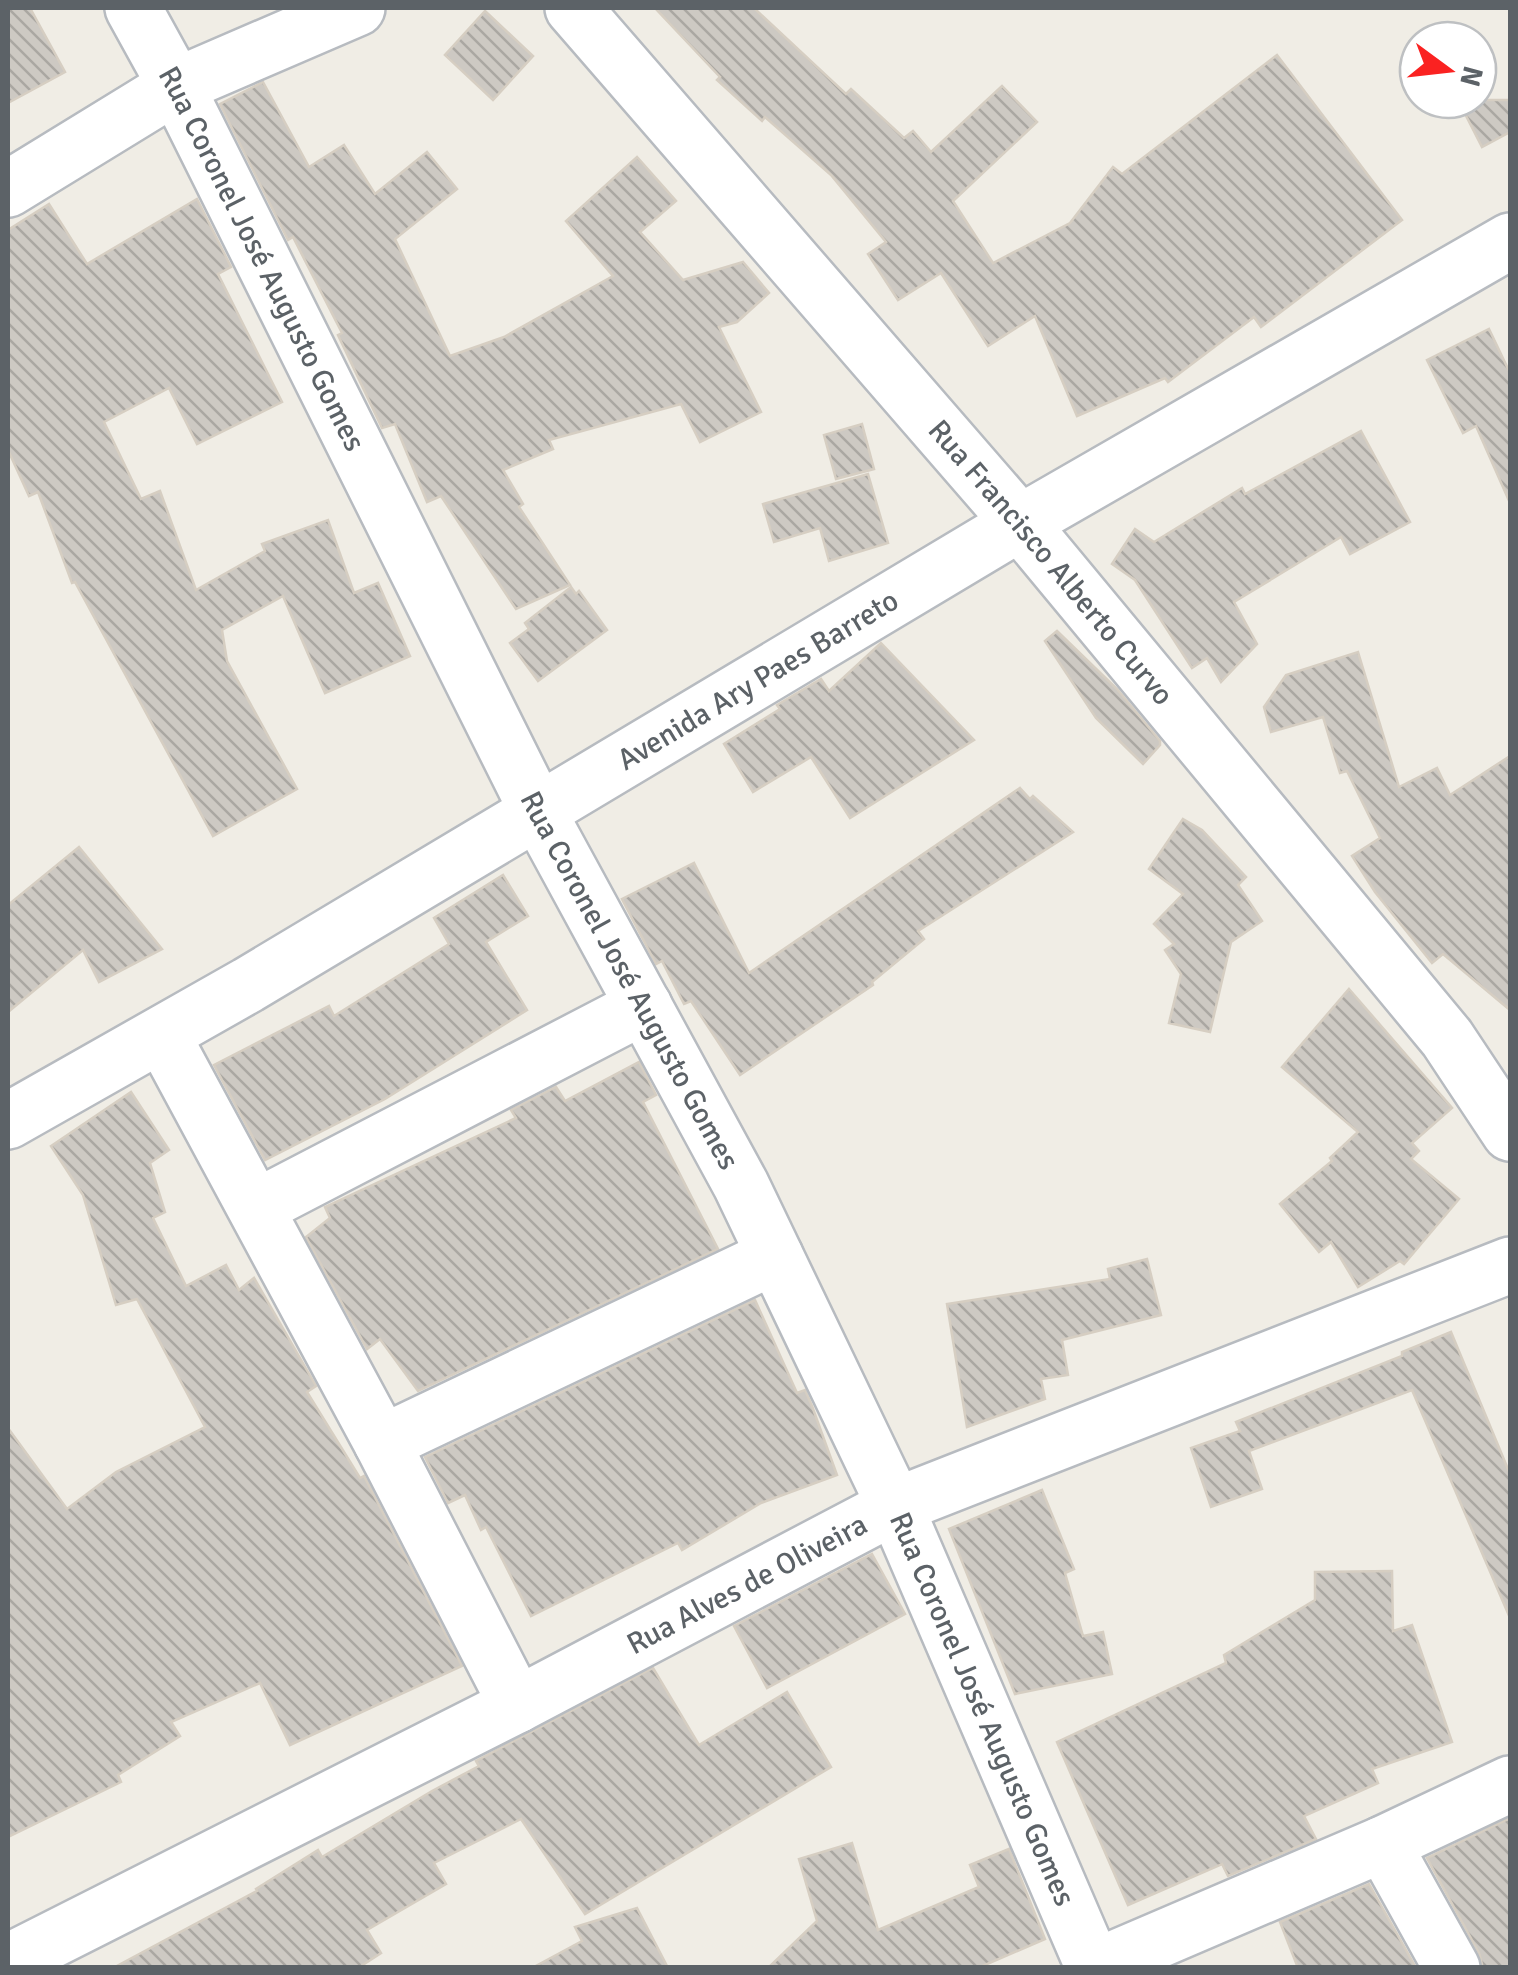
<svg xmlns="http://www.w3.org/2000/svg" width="1518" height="1975" font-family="Signika,sans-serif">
  <defs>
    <pattern id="building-back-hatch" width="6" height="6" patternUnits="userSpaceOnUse" patternTransform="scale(2.5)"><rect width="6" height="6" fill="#cdc9c3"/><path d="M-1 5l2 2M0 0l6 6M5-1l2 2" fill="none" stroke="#aaa7a2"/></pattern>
  </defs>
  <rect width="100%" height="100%" fill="#f0ede5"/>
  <g fill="url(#building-back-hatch)" stroke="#d6cec2" stroke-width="2.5">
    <polygon points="8,8 30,8 65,72 8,103"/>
    <polygon points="655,8 754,8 846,94 851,89 904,138 913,131 931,152 1002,86 1037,122 953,201 993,263 1070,223 1113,167 1122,174 1277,55 1402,220 1261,327 1254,317 1168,382 1165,378 1077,416 1035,316 988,346 941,273 898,300 868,254 886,242 831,175 765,117 762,121 717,80 720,77"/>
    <polygon points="485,11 533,56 493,100 445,55"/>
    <polygon points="263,82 309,167 344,145 375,194 427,152 457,189 395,239 450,356 504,337 613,276 566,221 637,157 676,201 640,232 683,280 743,262 769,293 737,322 719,327 761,412 700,442 681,404 549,440 553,449 503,470 523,504 519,507 570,585 516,609 441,496 427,502 395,424 382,428 338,335 342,333 293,237 288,240 220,104"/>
    <polygon points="1458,100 1510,100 1510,132 1482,147"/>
    <polygon points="197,199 231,267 218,274 282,402 197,444 169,388 104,422 141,499 160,491 196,590 265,551 262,544 328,520 354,593 378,583 410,656 325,693 283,596 222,630 227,661 297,789 213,836 75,582 72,583 38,492 29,496 8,450 8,230 49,204 87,264"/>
    <polygon points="1489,329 1510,373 1510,503 1476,426 1463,433 1427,360"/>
    <polygon points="862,424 874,469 836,479 824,435"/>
    <polygon points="1361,431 1410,522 1350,554 1341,537 1234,602 1257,644 1221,682 1207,658 1192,668 1135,580 1112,564 1135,529 1154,542 1242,488 1245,494"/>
    <polygon points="868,474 888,543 829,561 820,528 774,542 763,504"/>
    <polygon points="571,587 576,594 579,591 607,630 538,681 510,643 529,629 525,623"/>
    <polygon points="1057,631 1117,689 1160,741 1160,745 1143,764 1096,718 1045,641"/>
    <polygon points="881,643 974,740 850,818 811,757 753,792 724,744 780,709 777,705 821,679 829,691"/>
    <polygon points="1358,652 1399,787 1437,768 1450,795 1510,756 1510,1010 1443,954 1432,963 1375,892 1352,856 1380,838 1347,771 1340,773 1323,717 1271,732 1264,707 1286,675"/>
    <polygon points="1020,788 1030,799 1033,796 1073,832 918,931 924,939 872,982 873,985 740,1075 691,1001 684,1004 662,961 656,964 622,899 694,863 749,973"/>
    <polygon points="1183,819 1202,830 1246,877 1238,885 1262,921 1231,942 1210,1032 1169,1023 1181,974 1165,950 1174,944 1154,924 1183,894 1149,869"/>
    <polygon points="79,847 162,949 99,982 83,950 8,1012 8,905"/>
    <polygon points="503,875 528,916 486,942 527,1010 385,1099 265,1160 214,1065 329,1006 334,1016 449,944 434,918"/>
    <polygon points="1349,989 1452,1108 1412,1143 1419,1151 1411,1159 1459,1199 1404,1264 1400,1261 1358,1287 1331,1242 1319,1252 1280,1204 1332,1161 1330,1158 1358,1132 1282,1067"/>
    <polygon points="639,1062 656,1095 643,1102 718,1249 418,1391 380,1339 367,1349 306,1237 330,1218 325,1207 516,1118 511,1110 556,1087 565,1101"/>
    <polygon points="131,1092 169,1150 150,1163 165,1212 153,1218 186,1286 226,1265 239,1290 254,1278 316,1386 307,1392 360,1478 364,1476 462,1666 290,1745 260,1683 171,1722 180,1736 118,1775 121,1782 8,1837 8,1428 67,1509 116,1472 205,1427 137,1299 116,1305 83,1195 51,1146"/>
    <polygon points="1147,1259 1161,1315 1062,1340 1068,1375 1041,1379 1045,1399 967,1427 947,1304 1110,1279 1108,1269"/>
    <polygon points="755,1300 797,1393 805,1390 812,1406 837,1475 761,1503 682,1550 678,1543 531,1616 486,1527 481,1530 465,1495 448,1503 425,1457"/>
    <polygon points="1451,1332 1510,1474 1510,1618 1412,1390 1249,1451 1262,1489 1211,1507 1191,1448 1240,1431 1236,1422 1402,1356 1402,1352"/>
    <polygon points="1042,1490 1074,1569 1065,1573 1083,1636 1103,1632 1112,1674 1015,1694 949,1529"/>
    <polygon points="872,1554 905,1614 767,1688 734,1626"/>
    <polygon points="1392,1571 1393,1631 1412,1625 1452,1742 1372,1769 1378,1783 1304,1816 1316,1839 1228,1876 1222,1864 1128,1905 1057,1742 1226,1663 1224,1655 1315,1600 1315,1572"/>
    <polygon points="653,1668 699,1745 787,1692 831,1767 585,1914 521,1819 434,1863 446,1884 367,1930 381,1953 358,1968 113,1968 257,1891 256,1889 318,1850 322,1857 432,1791 479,1766 476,1761"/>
    <polygon points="1510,1818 1510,1968 1483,1968 1479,1953 1427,1858"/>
    <polygon points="852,1843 878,1930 979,1887 970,1865 1009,1849 1045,1939 978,1968 768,1968 817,1921 799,1859"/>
    <polygon points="1369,1884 1416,1968 1298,1968 1280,1922"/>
    <polygon points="637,1908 668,1968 532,1968 582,1941 575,1927"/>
  </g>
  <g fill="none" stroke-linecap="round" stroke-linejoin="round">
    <defs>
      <g id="street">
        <path id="s1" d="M133,8L176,86L538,812L741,1185L895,1506L1094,1968"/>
        <path id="s2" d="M573,8L1020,523L1447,1038L1510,1133"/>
        <polyline points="8,189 176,86 357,8"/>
        <polyline points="162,1035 382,1443 517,1705"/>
        <path id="s3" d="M8,1121L248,985L1020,523L1510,241"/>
        <polyline points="257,1207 644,1006"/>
        <polyline points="382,1443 775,1256"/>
        <polyline points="1383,1844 1452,1968"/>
        <path id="s4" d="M8,1962L517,1705L895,1506L1510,1265"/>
        <polyline points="1093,1968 1383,1844 1510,1784"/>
      </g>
    </defs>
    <use href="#street" stroke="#b7bbc0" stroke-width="60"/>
    <use href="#street" stroke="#fff" stroke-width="55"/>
  </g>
  <g text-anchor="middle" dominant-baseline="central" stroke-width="9" stroke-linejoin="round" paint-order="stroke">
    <g font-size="30" fill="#5c6267" stroke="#fff">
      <text stroke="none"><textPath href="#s1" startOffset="282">Rua Coronel José Augusto Gomes</textPath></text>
      <text stroke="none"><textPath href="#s2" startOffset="732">Rua Francisco Alberto Curvo</textPath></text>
      <text stroke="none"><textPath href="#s3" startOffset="870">Avenida Ary Paes Barreto</textPath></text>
      <text stroke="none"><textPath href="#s1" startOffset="1092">Rua Coronel José Augusto Gomes</textPath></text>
      <text stroke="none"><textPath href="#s4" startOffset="830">Rua Alves de Oliveira</textPath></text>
      <text stroke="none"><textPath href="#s1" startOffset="1902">Rua Coronel José Augusto Gomes</textPath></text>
    </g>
  </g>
  <rect width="1518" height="1975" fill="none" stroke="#5c6267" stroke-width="20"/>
  <g transform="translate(1448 70) rotate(105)"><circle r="48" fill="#ffffff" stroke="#bec0c2" stroke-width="2.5"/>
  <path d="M0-8L18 38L0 25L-18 38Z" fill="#fa2221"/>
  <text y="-15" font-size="28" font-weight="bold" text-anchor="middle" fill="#5c6267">N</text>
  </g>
</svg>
